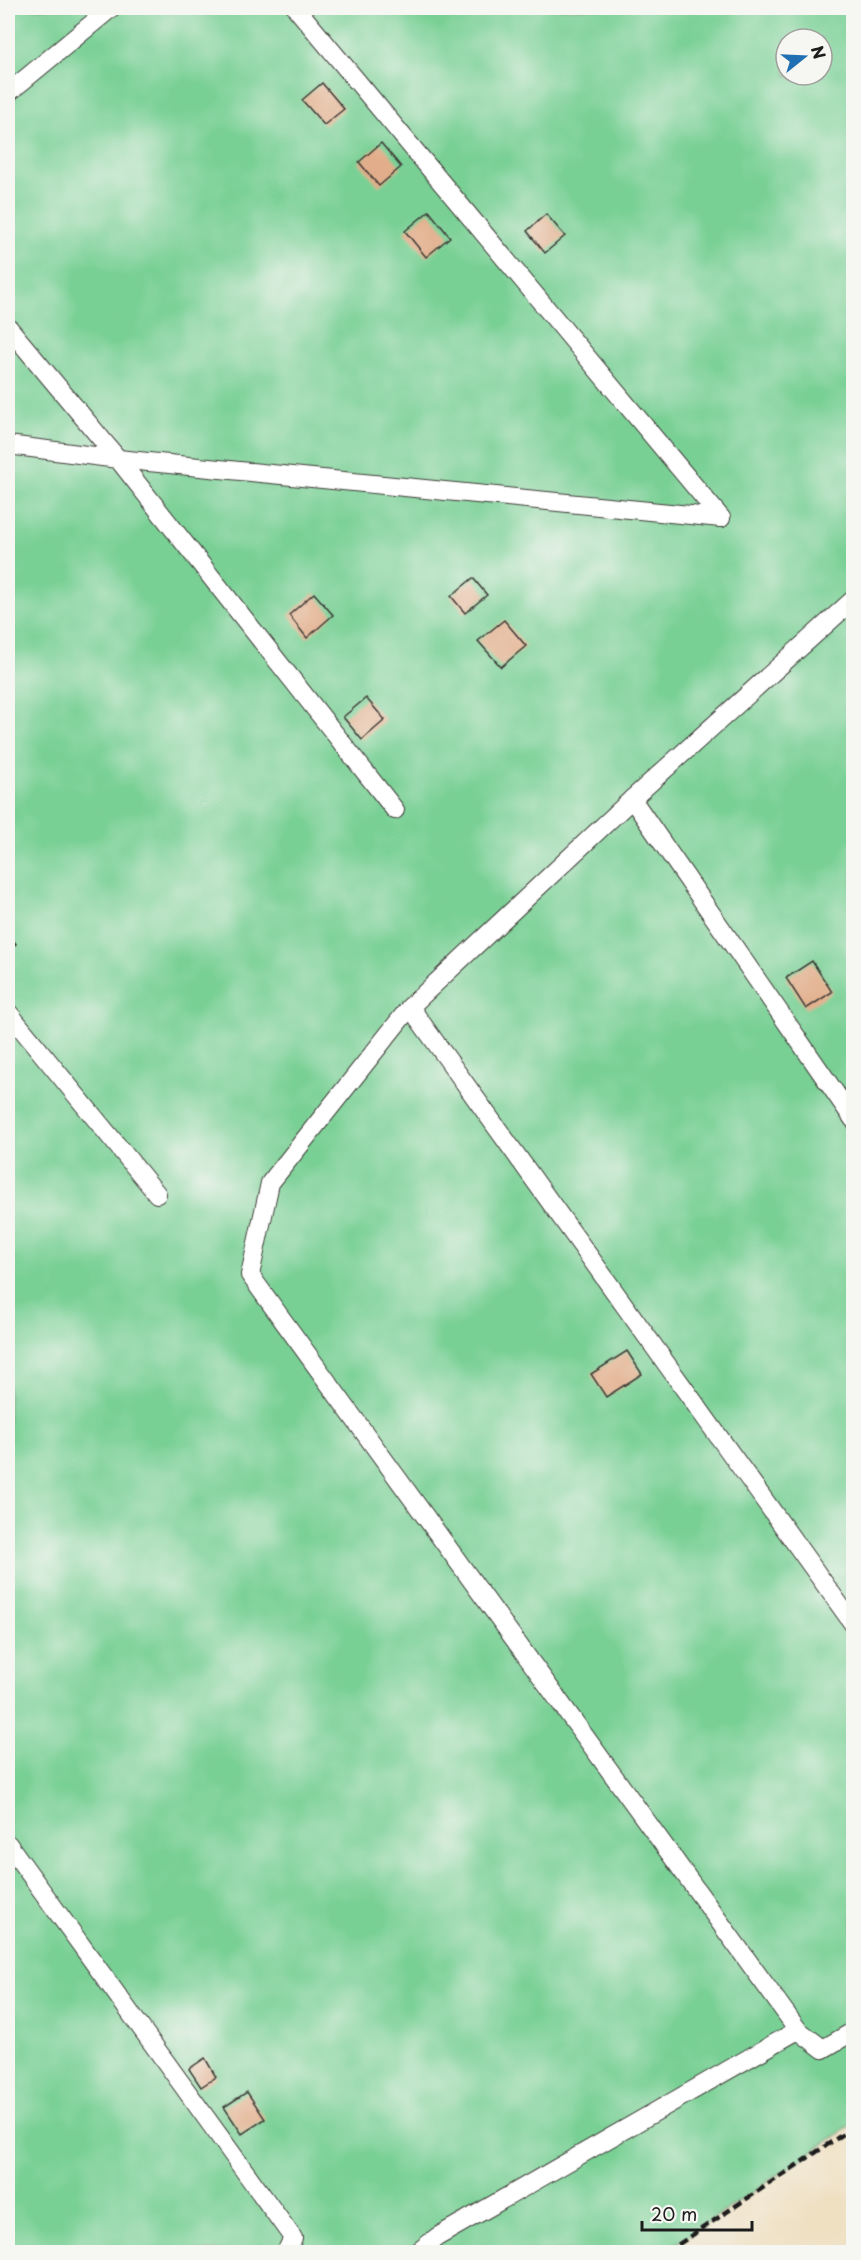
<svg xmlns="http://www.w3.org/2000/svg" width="861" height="2260" font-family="'Playpen Sans',sans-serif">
  <rect width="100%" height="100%" fill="#f6f6f2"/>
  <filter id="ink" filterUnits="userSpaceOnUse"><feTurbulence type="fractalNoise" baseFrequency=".0167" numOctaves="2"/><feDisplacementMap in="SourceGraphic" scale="12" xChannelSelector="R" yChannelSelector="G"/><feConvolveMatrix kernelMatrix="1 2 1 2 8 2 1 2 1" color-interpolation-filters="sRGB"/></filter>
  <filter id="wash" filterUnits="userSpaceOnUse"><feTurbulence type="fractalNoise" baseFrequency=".008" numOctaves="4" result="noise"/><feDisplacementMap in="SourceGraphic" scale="24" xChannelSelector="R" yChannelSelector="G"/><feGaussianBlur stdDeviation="1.35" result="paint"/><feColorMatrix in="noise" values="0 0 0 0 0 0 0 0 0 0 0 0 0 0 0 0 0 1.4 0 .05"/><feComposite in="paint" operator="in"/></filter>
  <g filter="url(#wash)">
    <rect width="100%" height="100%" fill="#efe0c2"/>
    <path fill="#79d095" stroke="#4a7658" stroke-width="1.5" fill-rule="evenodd" d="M8,8H853V2124L664,2252H8ZM786,39H822V75H786Z"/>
    <g id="blocks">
      <g fill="#e2ad8a">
        <polygon points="322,83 344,109 324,125 302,100"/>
        <polygon points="381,143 401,167 379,186 359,162"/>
        <polygon points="429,211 450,237 426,257 405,231"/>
        <polygon points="546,214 565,236 545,253 527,231"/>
        <polygon points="473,578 487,595 465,613 451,596"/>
        <polygon points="314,593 333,615 307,638 289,615"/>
        <polygon points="504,620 526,646 501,667 478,641"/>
        <polygon points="366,698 385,720 362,740 343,717"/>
        <polygon points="8,933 16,944 8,951"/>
        <polygon points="812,961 832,992 806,1009 786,978"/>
        <polygon points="627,1351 642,1374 606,1397 591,1374"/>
        <polygon points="205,2058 216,2077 201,2087 189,2069"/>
        <polygon points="247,2092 265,2119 242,2134 224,2107"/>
      </g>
    </g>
  </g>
  <g filter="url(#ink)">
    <use href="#blocks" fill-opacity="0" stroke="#3c3935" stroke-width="1.5"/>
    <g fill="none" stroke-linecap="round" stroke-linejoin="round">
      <defs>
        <g id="service">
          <polyline points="296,8 721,518"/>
          <polyline points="8,93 111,8"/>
          <polyline points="8,327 118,459 395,810"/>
          <polyline points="8,445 118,459 721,518"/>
          <polyline points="632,799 854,1120"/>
          <polyline points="410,1007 854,1625"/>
          <polyline points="8,1012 157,1194"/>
          <polyline points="8,1844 293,2238 286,2252"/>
          <polyline points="798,2030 250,1275 270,1183 410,1007 632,799 854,599"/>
          <polyline points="418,2252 437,2237 798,2030 823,2049 854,2031"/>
        </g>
      </defs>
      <use href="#service" stroke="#3c3935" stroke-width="20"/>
      <use href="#service" stroke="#fff" stroke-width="18"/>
      <polyline stroke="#1c1c1c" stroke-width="4.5" stroke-dasharray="9 4.5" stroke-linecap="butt" points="667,2252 854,2127"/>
    </g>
  </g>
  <rect width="861" height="2260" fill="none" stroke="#f6f6f2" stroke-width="30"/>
  <g transform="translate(804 57) rotate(72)"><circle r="28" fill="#f6f6f2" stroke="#9f9f9c" stroke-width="1.5"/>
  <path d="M0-4.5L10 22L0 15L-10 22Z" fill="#1f6fb2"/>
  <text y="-9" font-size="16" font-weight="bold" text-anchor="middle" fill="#1c1c1c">N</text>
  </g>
  <path d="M642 2221v9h110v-9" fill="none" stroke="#1c1c1c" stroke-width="3"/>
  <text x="651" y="2221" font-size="18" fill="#1c1c1c" stroke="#f6f6f2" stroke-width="4.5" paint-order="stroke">20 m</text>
</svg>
